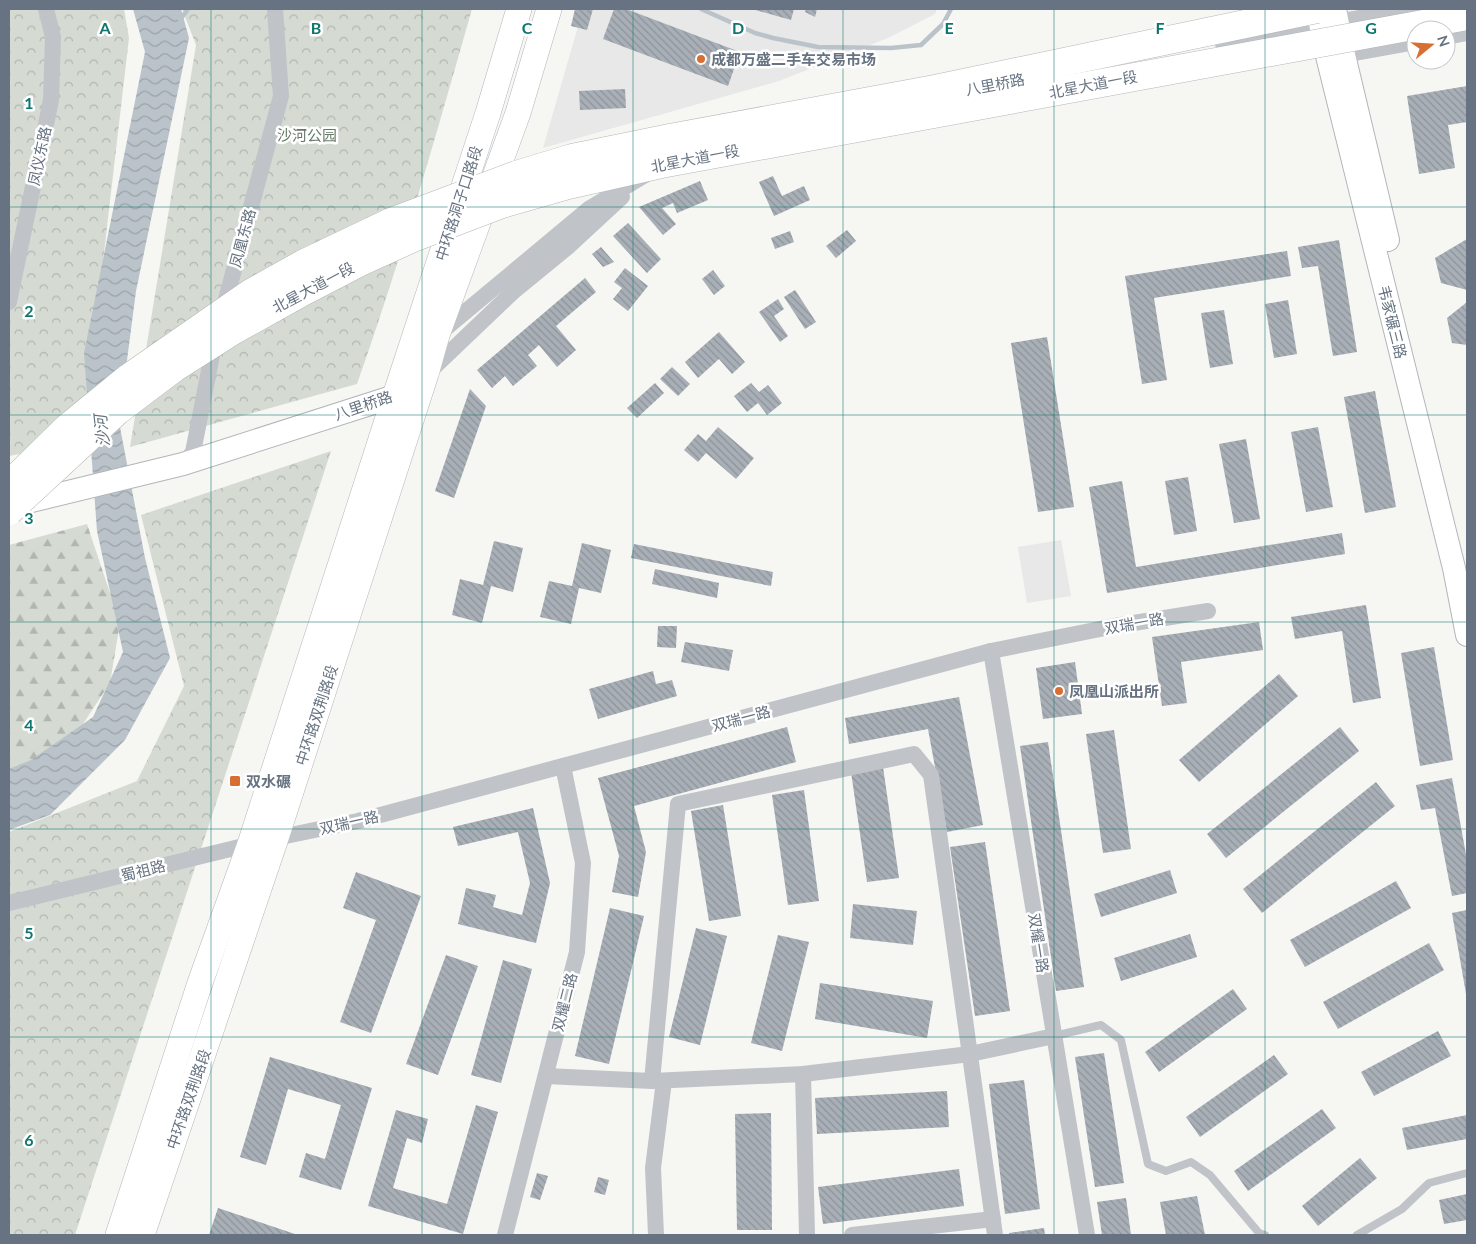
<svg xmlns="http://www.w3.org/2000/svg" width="1476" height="1244" font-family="Lato,'Noto Sans SC',sans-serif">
  <defs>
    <pattern id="forest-firs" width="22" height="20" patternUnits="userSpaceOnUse" patternTransform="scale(1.25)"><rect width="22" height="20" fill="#d5dbd3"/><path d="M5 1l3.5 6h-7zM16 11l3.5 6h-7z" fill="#b1b6b1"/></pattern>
    <pattern id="park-crowns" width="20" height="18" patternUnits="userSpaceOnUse" patternTransform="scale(1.25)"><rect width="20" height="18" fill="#d5dbd3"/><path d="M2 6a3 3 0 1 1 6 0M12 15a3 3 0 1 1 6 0" fill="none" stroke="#b1b6b1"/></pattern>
    <pattern id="water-waves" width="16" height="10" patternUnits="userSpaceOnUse" patternTransform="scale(1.25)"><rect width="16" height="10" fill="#bac3c9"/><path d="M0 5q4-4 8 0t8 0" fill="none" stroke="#9ba3a9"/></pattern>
    <pattern id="building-back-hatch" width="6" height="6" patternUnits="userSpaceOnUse" patternTransform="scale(1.25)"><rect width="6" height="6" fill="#a9afb6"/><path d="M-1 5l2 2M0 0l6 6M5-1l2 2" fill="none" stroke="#8d9399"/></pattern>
  </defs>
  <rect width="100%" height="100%" fill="#f6f6f3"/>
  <g fill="#e7e8e7">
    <polygon points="583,9 937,9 935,14 888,38 779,81 543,148"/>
    <polygon points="1061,540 1071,596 1027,603 1018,547"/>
  </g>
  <polygon fill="url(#forest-firs)" points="87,524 120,623 110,683 81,727 9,780 9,545"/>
  <g fill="url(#park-crowns)">
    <polygon points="9,9 124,9 129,38 82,442 9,456"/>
    <path d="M182,9H472C436,135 401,260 357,384L130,447L196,45Z"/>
    <polygon points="331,451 75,1235 9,1235 9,832 137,781 184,686 141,515"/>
  </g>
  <polygon fill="url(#water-waves)" points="133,9 181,9 189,38 136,291 119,422 145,558 170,658 125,740 50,815 9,830 9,769 31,760 93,717 123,652 97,531 84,353 145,52"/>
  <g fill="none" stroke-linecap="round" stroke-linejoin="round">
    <g stroke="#bac3c9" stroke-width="4.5">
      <polyline points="701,9 755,33 773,38 818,47 891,48 921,45 943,24 951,9"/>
      <polyline points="180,20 188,9"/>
    </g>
  </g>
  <g fill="url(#building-back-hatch)">
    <polygon points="575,9 593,9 587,30 571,26"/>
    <polygon points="614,9 626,9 740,52 728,86 603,39"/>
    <polygon points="752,9 794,9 791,20"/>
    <polygon points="806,9 817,9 815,17 805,12"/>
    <polygon points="1467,86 1467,122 1448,125 1455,168 1419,174 1407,96"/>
    <polygon points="625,89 626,108 580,110 579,91"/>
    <polygon points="773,176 782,196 804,186 810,200 774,216 759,182"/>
    <polygon points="700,181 708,200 677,213 673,203 662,208 676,224 663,235 639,207"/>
    <polygon points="628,223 661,259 647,273 613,236"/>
    <polygon points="847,230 856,241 836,258 826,246"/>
    <polygon points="790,231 794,242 775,249 771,238"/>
    <polygon points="1467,239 1467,290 1441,283 1435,258"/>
    <polygon points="1339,240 1357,352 1333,356 1318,266 1302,268 1298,247"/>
    <polygon points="601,247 614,262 603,267 592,254"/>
    <polygon points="1287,251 1291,276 1154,298 1167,380 1142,384 1125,276"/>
    <polygon points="625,268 648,286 628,311 613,299 622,288 614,282"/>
    <polygon points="713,270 725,286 714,295 702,279"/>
    <polygon points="585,278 596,292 556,326 576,350 557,367 539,345 528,355 537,366 513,386 505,376 492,388 477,370"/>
    <polygon points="795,290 816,322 805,329 784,297"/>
    <polygon points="778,299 784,309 774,316 788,336 780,342 759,312"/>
    <polygon points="1288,300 1297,354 1274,358 1265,304"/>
    <polygon points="1467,302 1467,345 1452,343 1447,318"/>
    <polygon points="1224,310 1233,364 1210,368 1201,313"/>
    <polygon points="719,332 745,362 732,374 719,359 698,378 685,362"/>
    <polygon points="1047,337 1074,507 1038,512 1011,343"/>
    <polygon points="672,367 690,384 678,396 660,379"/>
    <polygon points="655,383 664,393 637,418 627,408"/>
    <polygon points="751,383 759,392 768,385 782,403 767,415 758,403 747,412 734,396"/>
    <polygon points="470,389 486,406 454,498 435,491"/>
    <polygon points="1375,391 1396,507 1365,513 1344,397"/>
    <polygon points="718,427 754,458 736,479 706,453 698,462 684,450 698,434 706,441"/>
    <polygon points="1318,427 1333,507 1306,512 1291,432"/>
    <polygon points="1246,439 1260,519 1234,523 1219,444"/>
    <polygon points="1188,477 1197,531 1174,535 1165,481"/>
    <polygon points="1122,481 1136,567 1342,533 1345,554 1107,593 1089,487"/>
    <polygon points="494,541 523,548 513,592 491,586 482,623 452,615 460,579 483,585"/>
    <polygon points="582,543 611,550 601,593 579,588 571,624 540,617 549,581 572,586"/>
    <polygon points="634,544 773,572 771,586 631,558"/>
    <polygon points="655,569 719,583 717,598 652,584"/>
    <polygon points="1366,605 1381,698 1353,703 1342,631 1295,639 1291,617"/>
    <polygon points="1259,622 1263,650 1181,662 1187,703 1162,706 1152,637"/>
    <polygon points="658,626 677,626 676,648 657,647"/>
    <polygon points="685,642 733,650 729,671 681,662"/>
    <polygon points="1434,647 1453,760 1420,766 1401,653"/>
    <polygon points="1075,662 1082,714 1043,719 1036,668"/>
    <polygon points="653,671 656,684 672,680 677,696 598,719 589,689"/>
    <polygon points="1279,674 1298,696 1199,782 1179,760"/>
    <polygon points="959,697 983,825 947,832 928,729 849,744 845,718"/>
    <polygon points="787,727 796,762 634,806 646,852 638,897 612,892 619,856 598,778"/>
    <polygon points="1340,727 1359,751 1226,858 1207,834"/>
    <polygon points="1114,730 1131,849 1103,853 1086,734"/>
    <polygon points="1048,742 1084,987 1056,991 1020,746"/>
    <polygon points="883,767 899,878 867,882 851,772"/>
    <polygon points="1452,778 1467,860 1467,893 1452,896 1435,808 1421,810 1416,785"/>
    <polygon points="1376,782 1395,806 1262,913 1243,889"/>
    <polygon points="804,790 819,901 788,905 772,795"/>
    <polygon points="723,805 741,916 709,921 691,811"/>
    <polygon points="533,808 550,883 536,943 458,924 466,888 496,895 493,907 522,915 530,883 518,832 458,846 453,827"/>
    <polygon points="985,842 1010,1011 975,1016 950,847"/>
    <polygon points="1170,870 1177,893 1101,917 1094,894"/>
    <polygon points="356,872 421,896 371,1033 340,1022 376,920 343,908"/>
    <polygon points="1396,881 1411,908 1305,967 1290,940"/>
    <polygon points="853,904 917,911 913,945 850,938"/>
    <polygon points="610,908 644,916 609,1064 575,1056"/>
    <polygon points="1467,910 1467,994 1466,994 1452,913"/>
    <polygon points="696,928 727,936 700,1045 669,1037"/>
    <polygon points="1190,934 1197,957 1121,981 1114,958"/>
    <polygon points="778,935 809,942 782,1051 751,1043"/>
    <polygon points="1429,943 1444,970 1338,1029 1323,1002"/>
    <polygon points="446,955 478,966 438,1075 406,1064"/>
    <polygon points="503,960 532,969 501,1083 471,1075"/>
    <polygon points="820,983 933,1001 927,1038 815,1019"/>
    <polygon points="1233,989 1247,1009 1159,1072 1145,1052"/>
    <polygon points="1438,1031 1451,1056 1374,1096 1361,1072"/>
    <polygon points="1104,1053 1124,1183 1095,1187 1075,1057"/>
    <polygon points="1274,1055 1288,1074 1200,1137 1186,1117"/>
    <polygon points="270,1057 372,1088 341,1190 299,1177 306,1153 325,1159 341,1105 288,1089 266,1165 240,1157"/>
    <polygon points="1024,1080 1040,1209 1005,1214 989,1084"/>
    <polygon points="947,1091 949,1127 817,1134 815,1098"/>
    <polygon points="476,1105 498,1112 463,1234 368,1206 396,1110 428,1119 422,1143 407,1138 393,1188 447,1204"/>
    <polygon points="1322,1109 1336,1128 1248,1191 1234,1171"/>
    <polygon points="771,1113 772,1230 737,1230 735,1114"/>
    <polygon points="1467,1115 1467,1139 1407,1150 1402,1128"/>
    <polygon points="1360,1158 1377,1178 1318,1226 1302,1206"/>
    <polygon points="959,1169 964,1206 823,1224 818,1187"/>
    <polygon points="537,1173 548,1176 540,1200 530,1197"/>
    <polygon points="598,1177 609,1180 605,1195 594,1192"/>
    <polygon points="1467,1194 1467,1220 1444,1224 1439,1200"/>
    <polygon points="1197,1196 1205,1235 1166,1235 1160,1202"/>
    <polygon points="1126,1198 1131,1235 1102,1235 1097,1202"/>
    <polygon points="218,1208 298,1235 209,1235"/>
    <polygon points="1044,1228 1045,1235 1009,1235 1009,1233"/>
  </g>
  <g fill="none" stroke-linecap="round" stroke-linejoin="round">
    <defs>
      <g id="secondary">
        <polyline points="1317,9 1326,52 1454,568 1467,635"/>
        <polyline points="1335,9 1344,55 1388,240"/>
        <polyline points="15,505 183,464 395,396 407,387"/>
      </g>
      <g id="primary">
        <polyline points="118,1235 200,983 250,844 395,396 488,113 519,9"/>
        <polyline points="142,1235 276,838 426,374 437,335 518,113 549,9"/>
      </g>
    </defs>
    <use href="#secondary" stroke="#b2b6bb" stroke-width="24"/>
    <use href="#primary" stroke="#b3b7bb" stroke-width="26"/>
    <g stroke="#c0c3c7" stroke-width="8">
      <polyline points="1054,1036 1101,1025 1121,1040 1148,1164 1166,1171 1191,1162 1210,1175 1259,1233 1265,1235"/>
      <polyline points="1357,1235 1402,1209 1429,1183 1467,1173"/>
    </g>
    <g stroke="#c0c3c7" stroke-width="16">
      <polyline points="1446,37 1467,33"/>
      <polyline points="1222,42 1411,9"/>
      <polyline points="1334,53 1344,55 1416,42"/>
      <polyline points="9,302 51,100 53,37 46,9"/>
      <polyline points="222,314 281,96 275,9"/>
      <polyline points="441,332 590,208 647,174"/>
      <polyline points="429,372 514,291 569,246 622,197"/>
      <polyline points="183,464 193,452 215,340"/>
      <polyline points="991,651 1087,1235"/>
      <polyline points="9,903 276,838 358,821 991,651 1115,626 1208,611"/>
      <polyline points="803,1074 807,1235"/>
      <polyline points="546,1076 652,1081 803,1074 970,1054 1054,1036"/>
      <polyline points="652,1081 678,804 914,754 931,775 995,1235"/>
      <polyline points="505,1235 577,952 583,863 563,766"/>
      <polyline points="656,1235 653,1168 664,1081"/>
      <polyline points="852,1235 993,1219"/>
    </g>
    <use href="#secondary" stroke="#fff" stroke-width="22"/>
    <use href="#primary" stroke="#fff" stroke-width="25"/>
    <defs>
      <g id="highway-bridge">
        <polyline points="9,485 67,428 127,379 251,293 303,264 391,222 516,175 572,158 670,138 935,89 1317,9"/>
        <polyline points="9,511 117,411 174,368 234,330 304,291 360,262 413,238 502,204 568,185 661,164 1467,16"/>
      </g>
    </defs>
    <use href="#highway-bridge" stroke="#b3b6b9" stroke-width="29" stroke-linecap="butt"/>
    <use href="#highway-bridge" stroke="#fff" stroke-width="28"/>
  </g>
  <path fill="none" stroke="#0f766e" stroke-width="1" stroke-opacity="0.55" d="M211,9V1235M422,9V1235M633,9V1235M843,9V1235M1054,9V1235M1265,9V1235M9,207H1467M9,415H1467M9,622H1467M9,829H1467M9,1037H1467"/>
  <g fill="#d76e32" stroke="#fff" stroke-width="2">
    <circle cx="701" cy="59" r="5"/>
    <circle cx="1059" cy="691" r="5"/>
    <rect x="229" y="775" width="12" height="12" rx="2.5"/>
  </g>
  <g text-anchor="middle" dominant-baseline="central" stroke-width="5" stroke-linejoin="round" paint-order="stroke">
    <g font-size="15" font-weight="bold" fill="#677382" stroke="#fff" text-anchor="start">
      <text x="711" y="59">成都万盛二手车交易市场</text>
      <text x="1069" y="691">凤凰山派出所</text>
      <text x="246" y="781">双水碾</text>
    </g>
    <g font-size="15" fill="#677382" stroke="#fff">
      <text transform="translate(995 84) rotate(-11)">八里桥路</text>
      <text transform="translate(1093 84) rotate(-11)">北星大道一段</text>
      <text transform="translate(39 156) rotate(-78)">凤仪东路</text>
      <text transform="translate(695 158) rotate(-11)">北星大道一段</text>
      <text transform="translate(458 203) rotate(-72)">中环路洞子口路段</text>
      <text transform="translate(242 238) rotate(-75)">凤凰东路</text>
      <text transform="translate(313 287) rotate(-28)">北星大道一段</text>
      <text transform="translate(1393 322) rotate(76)">韦家碾三路</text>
      <text transform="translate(363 405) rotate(-19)">八里桥路</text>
      <text transform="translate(1134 623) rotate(-10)">双瑞一路</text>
      <text transform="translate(316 715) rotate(-72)">中环路双荆路段</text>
      <text transform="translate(741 718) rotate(-15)">双瑞一路</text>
      <text transform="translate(349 822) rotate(-13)">双瑞一路</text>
      <text transform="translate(143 870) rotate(-14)">蜀祖路</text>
      <text transform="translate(1039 943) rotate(81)">双耀一路</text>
      <text transform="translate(564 1002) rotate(-76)">双耀二路</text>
      <text transform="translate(188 1099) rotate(-71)">中环路双荆路段</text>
    </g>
    <g font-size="15" fill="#677a66" stroke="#fff">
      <text x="307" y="135">沙河公园</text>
    </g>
    <g font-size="16" font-style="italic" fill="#63737f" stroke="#fff">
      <text transform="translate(101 431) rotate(-96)">沙河</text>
    </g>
  </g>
  <g font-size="16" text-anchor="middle" font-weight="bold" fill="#0f766e" stroke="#fff" stroke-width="5" stroke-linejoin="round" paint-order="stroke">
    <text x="105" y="34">A</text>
    <text x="316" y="34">B</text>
    <text x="527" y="34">C</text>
    <text x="738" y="34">D</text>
    <text x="949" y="34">E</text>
    <text x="1160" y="34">F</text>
    <text x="1371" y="34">G</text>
    <text x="29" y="109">1</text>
    <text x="29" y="317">2</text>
    <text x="29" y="524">3</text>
    <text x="29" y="731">4</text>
    <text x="29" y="939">5</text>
    <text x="29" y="1146">6</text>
  </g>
  <rect width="1476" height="1244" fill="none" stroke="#677382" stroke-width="20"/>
  <g transform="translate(1431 45) rotate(72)"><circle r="24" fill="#ffffff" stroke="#c2c7cd"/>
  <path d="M0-4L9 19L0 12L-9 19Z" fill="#d76e32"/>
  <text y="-8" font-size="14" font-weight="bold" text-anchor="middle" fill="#677382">N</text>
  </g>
</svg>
